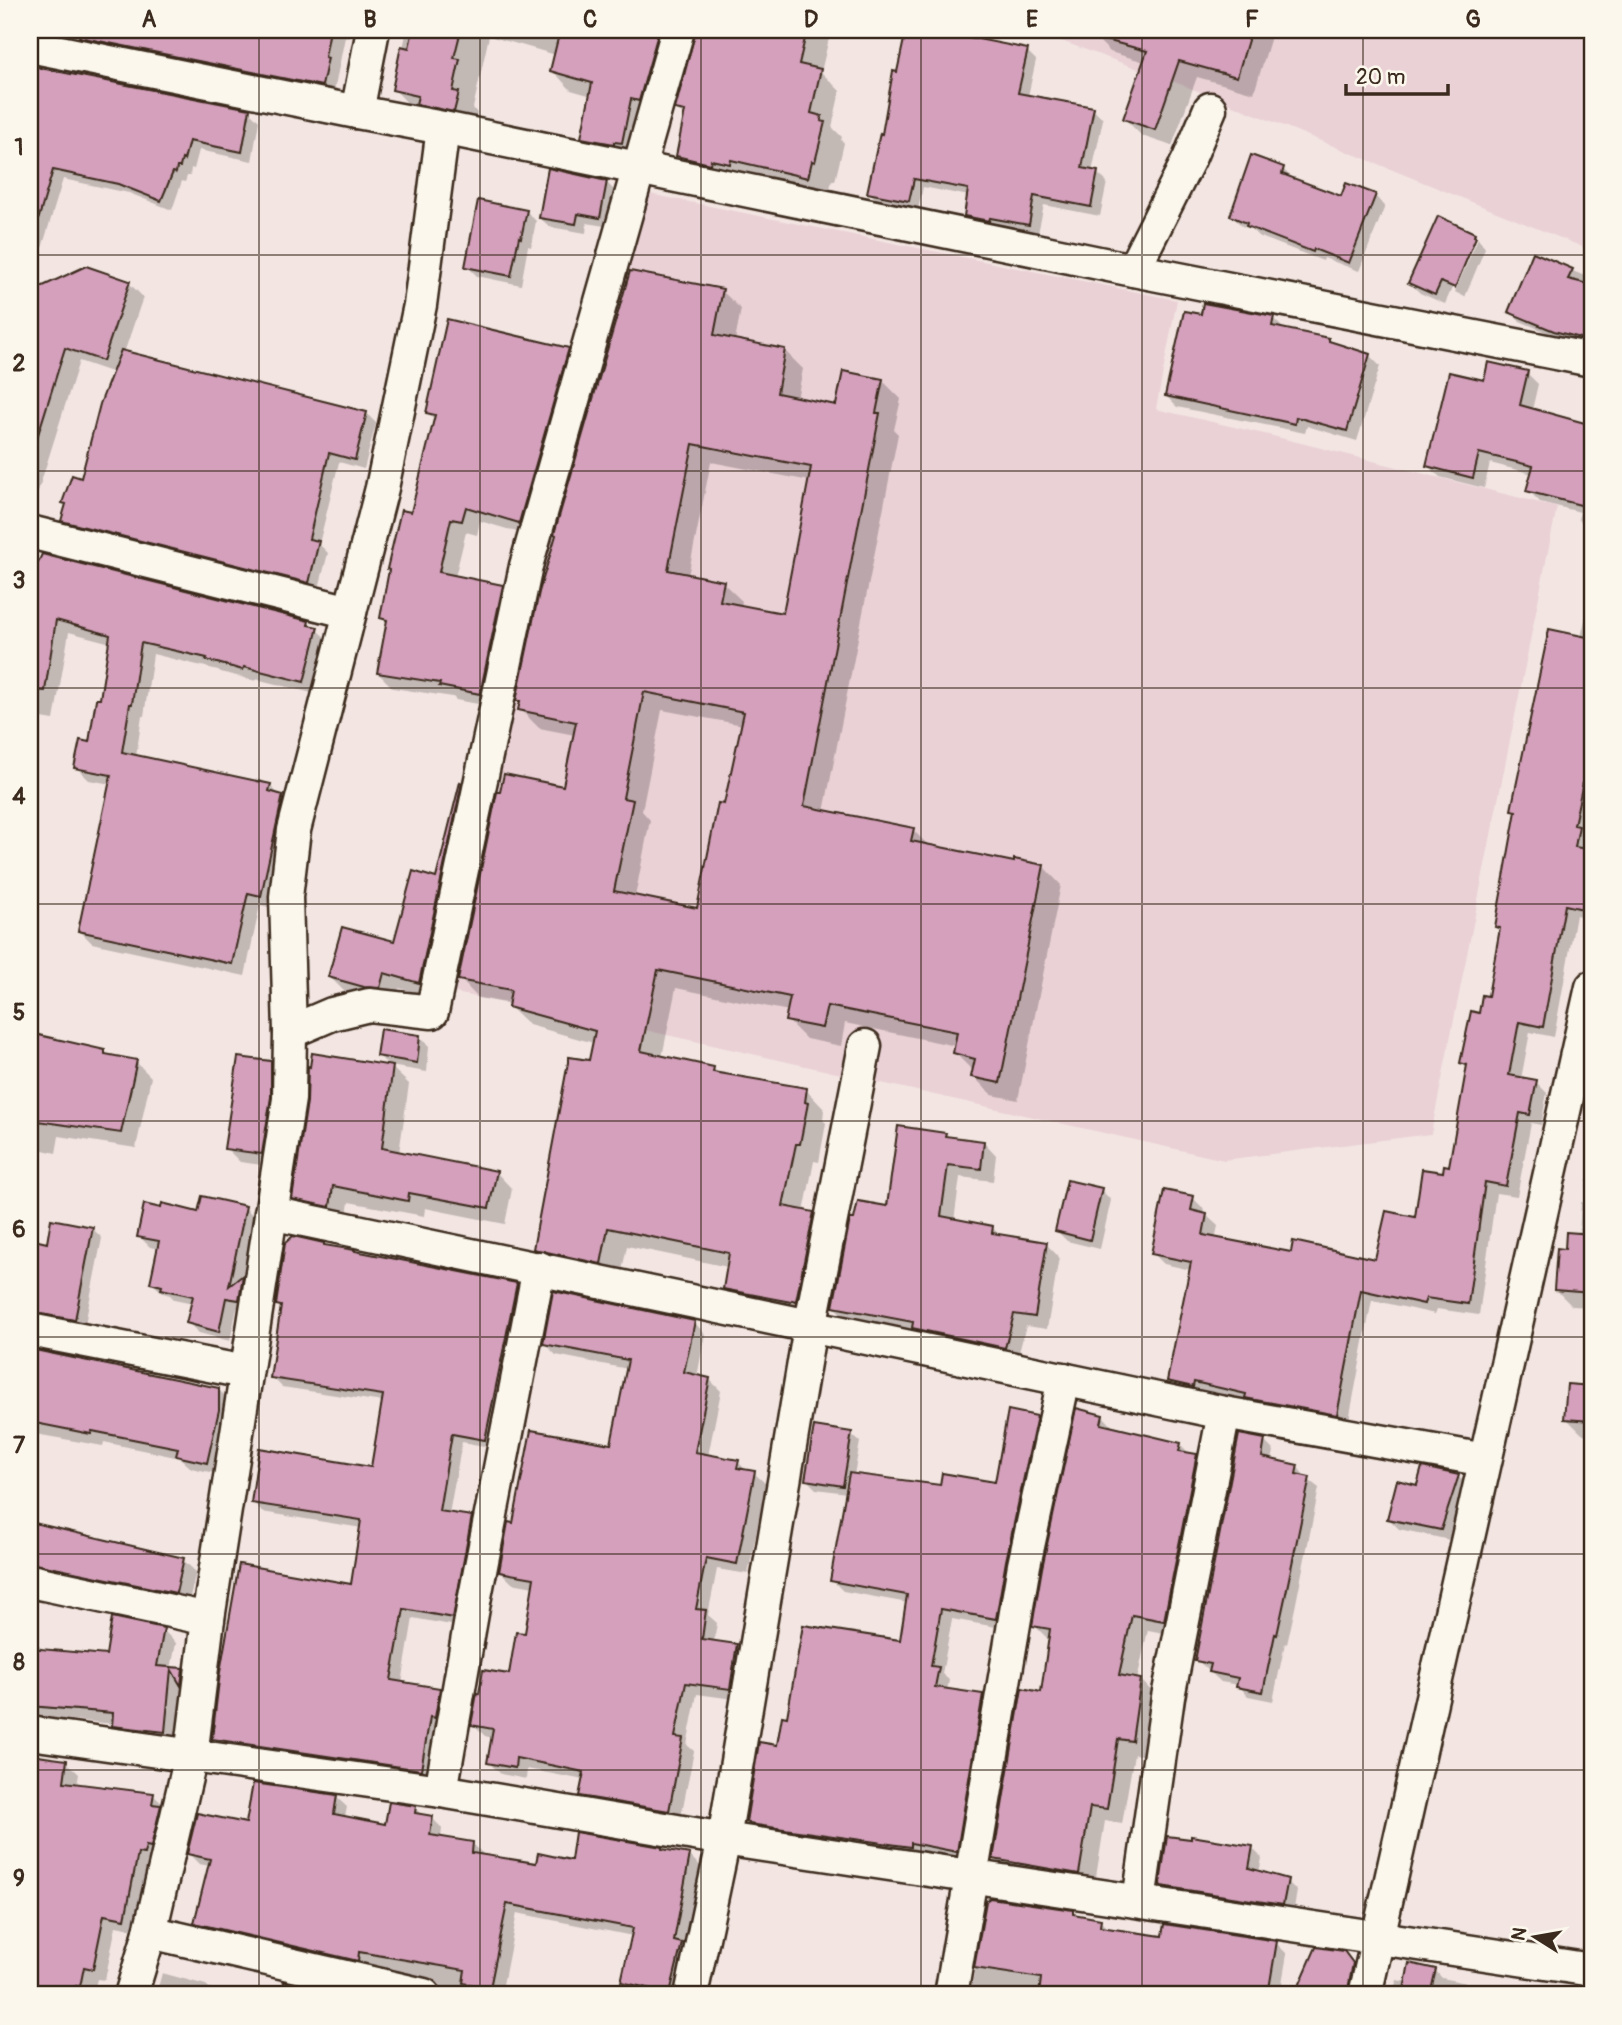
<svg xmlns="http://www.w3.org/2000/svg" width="1622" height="2025" font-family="Pangolin,sans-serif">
  <rect width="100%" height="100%" fill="#f3e6e2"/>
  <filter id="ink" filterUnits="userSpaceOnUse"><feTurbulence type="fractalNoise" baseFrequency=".0143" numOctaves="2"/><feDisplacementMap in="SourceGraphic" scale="14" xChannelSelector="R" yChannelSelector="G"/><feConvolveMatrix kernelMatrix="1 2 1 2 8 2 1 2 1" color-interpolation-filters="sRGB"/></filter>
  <g filter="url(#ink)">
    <g fill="#ead1d6">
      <polygon points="1031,30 1592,30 1592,241 1590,250 1185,86"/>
      <polygon points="645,193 1177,300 1156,409 1269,435 1557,507 1431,1134 1224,1160 631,1027 450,992 541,563"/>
    </g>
    <g fill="#0003" fill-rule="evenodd">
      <polygon points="83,30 350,30 349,38 345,37 333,96 92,47 81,37"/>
      <polygon points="407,30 685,30 633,163 603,157 583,137 592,96 571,90 552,70 556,55 489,36 473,108 477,113 473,130 413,109 394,89"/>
      <polygon points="723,30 826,30 830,34 821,72 840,91 832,127 842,137 841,140 844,143 835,181 832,180 828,197 698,176 678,156 685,117 677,109 715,62"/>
      <polygon points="908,30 952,30 958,31 964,38 1027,51 1036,60 1028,96 1093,109 1103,119 1092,172 1097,173 1107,182 1100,216 1044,205 1038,233 999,226 998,230 975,225 965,216 969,196 923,187 918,210 879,202 869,192"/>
      <polygon points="1094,30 1273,30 1254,93 1197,77 1172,146 1142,136 1125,119 1145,62 1110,52 1093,35"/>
      <polygon points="30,68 249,111 259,121 252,161 199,150 194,169 191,168 190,176 187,176 185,182 182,181 172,210 129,193 63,179 39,258 30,255"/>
      <polygon points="1283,169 1293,179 1342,198 1375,196 1385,206 1359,271 1324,258 1323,261 1258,236 1251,229 1242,226 1232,216"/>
      <polygon points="606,182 616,192 610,227 587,223 586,233 550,227 540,218"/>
      <polygon points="526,211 536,221 531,247 528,246 521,285 477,276 467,266"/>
      <polygon points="1474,235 1477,238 1474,238 1445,304 1420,293 1410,283"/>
      <polygon points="1478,238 1485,248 1465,297 1455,292"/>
      <polygon points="1534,255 1592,279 1592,347 1565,340 1520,321 1510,311"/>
      <polygon points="129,283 143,297 124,353 366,413 376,423 364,469 339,462 319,544 328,553 318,592 73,530 63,520 67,506 64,503 82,480 114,373 79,361 34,504 30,503 30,347 51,284"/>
      <path d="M722,291L741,309L735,341L785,351L803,369L797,399L837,407L882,380L901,399L894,430L898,434L824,812L913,830L930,847L1015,864L1043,866L1061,885L1018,1100L992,1095L973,1076L974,1072L955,1053L956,1046L845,1023L841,1046L806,1039L787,1020L789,1011L676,988L662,1057L713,1068L719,1074L806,1090L824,1109L823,1120L826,1123L819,1162L814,1161L804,1212L813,1214L832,1232L815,1318L743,1307L724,1288L728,1267L627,1246L620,1281L553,1267L535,1249L590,1062L594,1043L529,1025L510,1007V1004L478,998L460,979L564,788L575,735L539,728L520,709L522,703L518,700ZM711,462L810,481L784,615L741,607L742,601L723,583L688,576ZM662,710L743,725L726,806L698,910L635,897L650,820L642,811Z"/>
      <polygon points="1273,318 1284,329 1328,340 1332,344 1369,355 1380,366 1357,441 1307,426 1305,433 1177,407 1166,396"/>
      <polygon points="568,349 583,364 534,537 480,521 477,535 466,532 455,577 502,586 517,601 495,707 456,700 453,697 393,688 378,673 388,624 382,618 413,514 435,420 427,412"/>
      <polygon points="1527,373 1538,384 1532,410 1590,426 1592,420 1592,531 1578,519 1580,512 1540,502 1528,490 1533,474 1490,463 1484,488 1440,477 1428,466 1485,382"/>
      <polygon points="1592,550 1592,574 1587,569"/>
      <polygon points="30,562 308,622 329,641 316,694 256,679 256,681 221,672 218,670 153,654 144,716 142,716 136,757 270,786 295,809 274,908 260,905 245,976 92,943 79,930 111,784 89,780 76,767 91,744 102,702 111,643 69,632 54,720 30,716"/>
      <polygon points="1592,591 1592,801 1585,835 1589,839 1587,851 1592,852 1592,919 1576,915 1554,1037 1530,1032 1521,1079 1536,1082 1547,1093 1541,1125 1531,1123 1517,1196 1496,1193 1479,1315 1437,1309 1435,1314 1372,1300 1348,1425 1205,1393 1204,1397 1180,1392 1169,1381 1191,1270 1164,1264 1153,1253 1193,1198 1204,1209 1203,1215 1206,1215 1218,1226 1215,1239 1292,1254 1377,1262 1417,1220 1450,1168 1468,1069 1462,1063 1480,1015 1489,998 1501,931 1497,926 1517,813 1513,809 1581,637"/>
      <polygon points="461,784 476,799 434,997 399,988 395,1002 380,1002 345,992 330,977 395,943 438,880"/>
      <polygon points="30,1035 104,1051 110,1056 136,1062 151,1077 136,1148 59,1136 56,1153 30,1147"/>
      <polygon points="419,1036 429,1046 427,1072 390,1066 409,1084 399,1153 496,1172 512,1189 505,1224 425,1208 424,1216 349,1202 346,1222 310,1214 294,1198 390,1067 378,1055"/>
      <polygon points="270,1063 285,1077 276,1167 240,1162 226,1148"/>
      <polygon points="945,1134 949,1138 984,1142 996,1155 993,1181 960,1177 954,1221 992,1227 1001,1237 1046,1244 1059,1257 1047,1329 1026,1326 1017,1360 927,1340 919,1333 847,1319 834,1307 889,1208"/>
      <polygon points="1587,1180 1592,1181 1592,1307 1572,1306 1556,1290 1567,1251 1579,1235 1581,1202 1585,1203"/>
      <polygon points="1101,1190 1111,1200 1100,1249 1067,1241 1057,1231"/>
      <polygon points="245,1208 256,1218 243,1278 253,1287 249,1309 237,1308 230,1341 199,1333 188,1323 193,1303 174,1299 170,1295 163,1293 152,1283 159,1249 150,1247 139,1236 200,1214"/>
      <polygon points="92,1228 102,1238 84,1329 30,1317 30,1241 48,1245"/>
      <polygon points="326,1247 516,1285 526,1295 495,1448 462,1442 449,1514 471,1518 481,1528 462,1627 413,1618 402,1683 440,1689 449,1699 431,1778 224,1749 214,1740 222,1672 352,1586 362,1528 262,1512 253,1502 373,1469 383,1402 282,1387 272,1377 282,1309 277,1304"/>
      <polygon points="694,1322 705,1334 697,1377 709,1379 721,1391 708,1456 738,1462 748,1472 754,1473 766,1484 748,1574 717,1569 708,1615 717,1623 714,1642 736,1646 748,1657 741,1700 697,1694 687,1745 694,1751 680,1822 593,1807 581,1795 584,1780 527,1769 526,1779 501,1774 489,1763 493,1738 485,1736 473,1724 510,1676 526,1635 534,1587 512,1583 500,1571 515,1525 612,1446 628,1369 556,1355 545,1344"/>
      <polygon points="30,1350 218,1389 231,1402 219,1474 191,1468 180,1458 104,1442 103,1446 30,1433"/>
      <polygon points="1569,1386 1592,1388 1592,1435 1582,1434 1566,1418"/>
      <polygon points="1103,1416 1115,1429 1180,1444 1191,1455 1196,1456 1212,1472 1180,1636 1148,1630 1137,1680 1141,1680 1156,1696 1147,1756 1134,1754 1122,1824 1105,1821 1094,1889 1010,1874 995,1858 1042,1694 1050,1641 1034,1625"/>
      <polygon points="1037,1417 1048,1428 1007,1629 952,1619 942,1674 949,1680 947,1691 983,1696 994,1707 968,1862 759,1832 747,1821 789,1719 901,1642 908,1603 843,1591 832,1580 847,1493 816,1489 807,1480 851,1434 860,1442 854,1475 941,1487 997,1484"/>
      <polygon points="1264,1441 1274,1451 1272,1461 1297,1466 1306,1478 1319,1488 1295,1608 1287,1644 1285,1643 1273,1701 1248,1696 1238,1685 1221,1682 1197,1660"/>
      <polygon points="1423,1469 1459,1477 1469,1487 1450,1540 1399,1529 1389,1519 1419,1487"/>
      <polygon points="30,1525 183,1560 196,1572 188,1605 30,1580"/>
      <polygon points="30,1606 35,1612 30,1639"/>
      <polygon points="163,1630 176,1643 171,1669 183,1670 195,1682 193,1696 183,1685 177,1744 126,1738 114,1724 64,1719 63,1729 30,1732 30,1644 38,1645 45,1651 107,1657"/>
      <polygon points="30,1753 46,1756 50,1759 66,1762 79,1774 77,1785 153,1795 166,1807 137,1930 116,1926 105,1980 97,1979 93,1995 30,1995"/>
      <polygon points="336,1797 347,1807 345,1817 386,1826 415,1808 424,1817 432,1818 442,1828 441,1838 473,1844 483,1854 483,1856 537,1865 664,1851 690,1856 700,1866 685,1948 682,1995 651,1995 633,1991 623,1981 633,1936 517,1913 501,1995 443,1995 443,1988 440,1987 206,1933 196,1923 210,1866 199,1864 189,1854 248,1825"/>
      <polygon points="1252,1848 1262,1858 1259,1873 1287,1881 1297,1891 1293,1914 1173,1896 1163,1885"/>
      <polygon points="987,1902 1072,1912 1077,1917 1100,1921 1110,1931 1163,1938 1276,1943 1287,1954 1280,1995 970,1995"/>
      <polygon points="1317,1949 1343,1953 1355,1965 1364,1976 1359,1995 1297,1995"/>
      <polygon points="1435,1970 1442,1978 1486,1987 1495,1995 1394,1995 1397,1980 1407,1982"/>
      <polygon points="162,1973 206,1985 217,1995 156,1995"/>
    </g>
    <g fill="#d4a0bb" stroke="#3b2a1e" stroke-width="2" fill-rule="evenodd">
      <polygon points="81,30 330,30 325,57 328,58 322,86 79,37"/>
      <polygon points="413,30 461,30 454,58 460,59 453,91 459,92 454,112 416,104 418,96 392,90 401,46 409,48"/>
      <polygon points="560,30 659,30 639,101 631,99 622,143 614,142 614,144 581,138 592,83 550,71"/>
      <polygon points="696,30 807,30 799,64 821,69 811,113 822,116 821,121 825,122 815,162 812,161 808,178 731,160 730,164 711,160 710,164 676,156 685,111 675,109"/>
      <polygon points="906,30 959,30 958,35 1028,49 1018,93 1094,107 1082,168 1098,171 1091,207 1034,196 1029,225 990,218 989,221 964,216 968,189 914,179 909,201 867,193 880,133 882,134 893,71 897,72"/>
      <polygon points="1100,30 1251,30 1237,77 1179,61 1155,130 1123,119 1147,51 1098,38"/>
      <polygon points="30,66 250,109 242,152 189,141 184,160 182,159 180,167 177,167 176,173 173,172 161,201 118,184 53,170 37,224 30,223"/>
      <polygon points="1251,155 1284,167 1282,174 1341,196 1346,183 1376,194 1349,263 1314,249 1313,252 1246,226 1247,223 1230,216"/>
      <polygon points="548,168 607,181 600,218 578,214 576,224 539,218"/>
      <polygon points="478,200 527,210 521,238 519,237 511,276 465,267"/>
      <polygon points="1438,216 1475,233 1474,236 1476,237 1455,288 1441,282 1435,295 1408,283"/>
      <polygon points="1533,252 1573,269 1568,279 1592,285 1592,341 1554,331 1508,312"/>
      <polygon points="86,266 130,281 103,361 65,348 36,441 30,440 30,292"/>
      <path d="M630,271L723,289L714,335L785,349L777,393L836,405L843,371L883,379L876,413H880L804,806L914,828L911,841L1014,862V859L1044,865L1000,1083L971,1077L975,1059L953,1053L957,1032L827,1006L822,1028L785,1021L790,997L658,970L641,1051L714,1067L713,1072L807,1088L805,1102L808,1103L800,1144H796L783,1206L814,1212L796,1301L792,1300L791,1302L723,1289L729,1253L608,1228L601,1264L533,1249L569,1057L589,1060L595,1031L508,1007L511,990L458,980L497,792H500L504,774L563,786L576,722L518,710L520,701H516L539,592L556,535L554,534ZM693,444L811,467L783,613L720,601L724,581L668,570ZM644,692L744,712L724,804L718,803L697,908L614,891L633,800L623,798Z"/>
      <polygon points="1203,303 1274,316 1272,326 1329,338 1329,341 1370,354 1347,431 1296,417 1295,424 1165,396 1184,311 1201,314"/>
      <polygon points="447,319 569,348 519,523 466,507 462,521 451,519 439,572 503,585 480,694 439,686 440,683 377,673 387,620 380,618 389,570 387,569 401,510 411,512 435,415 426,413"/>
      <polygon points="121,350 367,412 355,460 329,453 309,539 319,541 309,583 61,521 66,504 62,503 72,475 81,478 100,404"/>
      <polygon points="1488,362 1528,371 1520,405 1592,425 1592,508 1526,491 1533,466 1479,453 1473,478 1426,466 1449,372 1484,380"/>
      <polygon points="42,554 309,621 308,625 318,627 304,682 244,667 243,670 206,660 207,658 141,643 132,704 130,704 122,752 271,784 269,791 283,795 261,896 248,893 232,964 78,931 111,775 74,768 80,740 89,742 96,699 100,699 110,635 56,620 45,691 30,690 30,560 38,563"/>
      <polygon points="1549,629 1592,638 1592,775 1585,773 1574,825 1579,826 1575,847 1592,850 1592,911 1565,905 1543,1027 1519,1022 1509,1075 1537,1080 1530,1115 1520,1113 1506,1186 1485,1182 1468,1304 1426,1298 1424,1304 1361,1290 1337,1415 1245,1398 1246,1394 1194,1382 1193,1387 1167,1381 1191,1262 1151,1254 1164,1190 1194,1196 1191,1210 1207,1214 1203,1235 1291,1252 1293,1241 1375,1259 1386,1211 1415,1217 1422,1169 1443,1172 1444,1165 1449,1166 1467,1065 1460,1063 1471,1011 1479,1013 1482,995 1488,996 1500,928 1495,927 1516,811 1511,810"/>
      <polygon points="460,782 462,783 419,983 384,973 380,988 364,987 328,977 342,927 394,941 413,871 436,878"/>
      <polygon points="380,1029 420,1035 417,1063 376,1056"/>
      <polygon points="30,1033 105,1050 105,1054 137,1060 121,1133 30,1120"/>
      <polygon points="312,1053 393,1066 382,1148 497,1171 489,1208 409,1193 408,1201 333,1186 330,1207 292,1199 307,1102 308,1066 310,1067"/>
      <polygon points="238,1057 271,1061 271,1097 262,1154 224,1149"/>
      <polygon points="898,1126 946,1133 945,1136 984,1141 981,1169 948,1165 941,1216 993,1226 992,1233 1047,1242 1035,1317 1014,1314 1005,1348 912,1328 913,1322 833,1307 850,1219 854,1219 858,1201 887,1206"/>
      <polygon points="1067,1180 1102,1188 1090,1240 1055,1231"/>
      <polygon points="202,1196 246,1206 229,1286 243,1275 239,1300 226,1298 219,1332 186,1323 193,1296 161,1289 162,1286 150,1283 159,1241 137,1237 144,1204 161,1208 162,1203 198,1212"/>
      <polygon points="51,1219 93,1227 75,1320 30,1312 30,1239 47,1243"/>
      <polygon points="1566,1232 1592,1234 1592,1293 1554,1290 1557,1248 1565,1249"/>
      <polygon points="293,1236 324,1243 324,1245 355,1250 355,1251 517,1283 485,1440 452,1434 439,1511 472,1516 453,1618 404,1609 391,1680 440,1688 435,1718 430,1717 421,1770 212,1739 220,1672 239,1564 351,1584 361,1520 251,1503 259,1448 371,1467 383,1395 270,1378 281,1306 276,1305 285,1243"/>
      <polygon points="553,1291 695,1321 684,1372 710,1378 695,1452 739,1460 737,1468 755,1471 737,1564 706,1558 696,1609 706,1610 702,1639 737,1644 730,1689 686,1683 675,1737 683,1738 669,1811 579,1796 584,1772 516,1758 515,1768 487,1763 493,1729 471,1725 477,1693 479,1694 483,1670 509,1674 516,1632 525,1633 534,1578 499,1572 508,1522 513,1523 531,1430 611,1444 628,1360 543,1344"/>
      <polygon points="30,1349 219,1388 219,1410 207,1463 176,1456 178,1448 92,1431 91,1434 30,1422"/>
      <polygon points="1567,1384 1592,1386 1592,1421 1564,1419"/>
      <polygon points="1076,1408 1103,1415 1101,1424 1181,1443 1179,1451 1197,1454 1164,1621 1132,1615 1119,1675 1141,1679 1132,1741 1118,1739 1107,1809 1090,1807 1079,1874 993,1859 1022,1688 1041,1692 1050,1629 1032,1626 1042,1568"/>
      <polygon points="1008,1410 1037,1416 1006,1561 996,1619 941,1609 931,1666 939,1667 935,1687 983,1694 957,1852 911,1843 911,1847 749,1824 749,1823 746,1822 759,1742 777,1745 782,1716 787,1717 803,1625 900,1640 907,1595 830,1581 849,1473 940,1485 942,1473 995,1482"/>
      <polygon points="814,1426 852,1432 843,1486 805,1480"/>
      <polygon points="1239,1434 1265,1439 1262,1457 1298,1465 1296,1474 1310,1477 1285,1598 1277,1635 1275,1634 1263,1692 1236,1687 1238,1678 1209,1672 1211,1664 1195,1661"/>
      <polygon points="1422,1467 1459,1475 1441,1530 1387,1519 1397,1480 1417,1485"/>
      <polygon points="30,1522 184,1558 176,1593 30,1563"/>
      <polygon points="112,1617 164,1628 157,1666 183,1668 181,1686 171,1669 165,1732 112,1726 113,1713 30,1706 30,1648 106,1655"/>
      <polygon points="30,1755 67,1760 64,1782 154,1793 152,1804 161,1805 151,1847 146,1846 144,1854 138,1853 125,1919 104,1915 93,1969 84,1967 80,1987 76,1986 75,1995 30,1995"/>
      <polygon points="253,1783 337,1795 334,1814 385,1824 389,1802 416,1806 415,1813 433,1816 430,1835 473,1842 472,1853 536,1863 538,1853 571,1860 575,1832 662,1847 662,1849 690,1854 674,1941 682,1943 670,1993 621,1982 633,1928 507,1904 490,1988 463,1983 465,1970 359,1952 358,1961 194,1923 210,1859 187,1854 197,1813 246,1823"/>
      <polygon points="1167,1836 1191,1839 1191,1836 1253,1846 1249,1868 1288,1879 1283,1905 1161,1886 1160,1884"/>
      <polygon points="990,1898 1073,1910 1073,1914 1101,1919 1100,1927 1162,1936 1164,1924 1277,1941 1268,1995 1039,1995 1041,1978 974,1968 986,1901"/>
      <polygon points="1316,1947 1344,1951 1353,1963 1347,1995 1295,1995"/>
      <polygon points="1409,1963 1436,1969 1430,1995 1403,1995"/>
      <polygon points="284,1982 317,1989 316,1995 281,1995"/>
    </g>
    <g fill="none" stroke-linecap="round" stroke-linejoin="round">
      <defs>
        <g id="street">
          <polyline points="30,46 357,112 443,128 1133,270 1592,360"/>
          <polyline points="357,112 373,30"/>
          <polyline points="1133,270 1189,159 1210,109"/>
          <polyline points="30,532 350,612"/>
          <polyline points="290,1032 332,1014 369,1005 432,1012 526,566 678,30"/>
          <polyline points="271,1213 1224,1413 1485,1460"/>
          <polyline points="30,1330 245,1372"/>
          <polyline points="30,1581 208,1619"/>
          <polyline points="30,1733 441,1791 724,1839 1592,1970"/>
          <polyline points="441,1791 474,1602 539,1268"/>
          <polyline points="1139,1901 1168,1697 1224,1413"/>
          <polyline points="150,1932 424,1995"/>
          <polyline points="131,1995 150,1932 191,1756 208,1619 289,1099 290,1032 286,897 294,830 382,488 420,305 443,128"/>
          <polyline points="691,1995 724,1839 810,1327 865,1046"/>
          <polyline points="951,1995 1024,1565 1064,1379"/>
          <polyline points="1365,1995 1592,987"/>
        </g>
      </defs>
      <use href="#street" stroke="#3b2a1e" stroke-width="37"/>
      <use href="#street" stroke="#fbf7ec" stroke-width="32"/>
    </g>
  </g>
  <path fill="none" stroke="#3b2a1e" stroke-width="2" stroke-opacity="0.55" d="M259,30V1995M480,30V1995M701,30V1995M921,30V1995M1142,30V1995M1363,30V1995M30,255H1592M30,471H1592M30,688H1592M30,904H1592M30,1121H1592M30,1337H1592M30,1554H1592M30,1770H1592"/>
  <rect width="1622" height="2025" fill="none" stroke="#fbf7ec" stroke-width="77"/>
  <g transform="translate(1535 1937) rotate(281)" stroke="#fbf7ec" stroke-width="5" paint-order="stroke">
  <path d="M0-5L12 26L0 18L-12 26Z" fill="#3b2a1e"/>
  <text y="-10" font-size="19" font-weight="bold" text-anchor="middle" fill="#3b2a1e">N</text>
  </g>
  <path d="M1346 84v10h102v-10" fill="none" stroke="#3b2a1e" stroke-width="3.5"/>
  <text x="1356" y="84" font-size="21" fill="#3b2a1e" stroke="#fbf7ec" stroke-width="5" paint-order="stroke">20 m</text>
  <rect x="38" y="38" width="1546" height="1948" fill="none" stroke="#3b2a1e" stroke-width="2.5"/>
  <g font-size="23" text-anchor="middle" font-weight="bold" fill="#3b2a1e">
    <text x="149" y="27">A</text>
    <text x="370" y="27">B</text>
    <text x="590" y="27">C</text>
    <text x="811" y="27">D</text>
    <text x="1032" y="27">E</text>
    <text x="1252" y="27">F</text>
    <text x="1473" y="27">G</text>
    <text x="19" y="155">1</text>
    <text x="19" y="371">2</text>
    <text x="19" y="588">3</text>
    <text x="19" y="804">4</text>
    <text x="19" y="1020">5</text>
    <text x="19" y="1237">6</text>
    <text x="19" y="1453">7</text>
    <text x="19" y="1670">8</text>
    <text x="19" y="1886">9</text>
  </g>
</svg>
